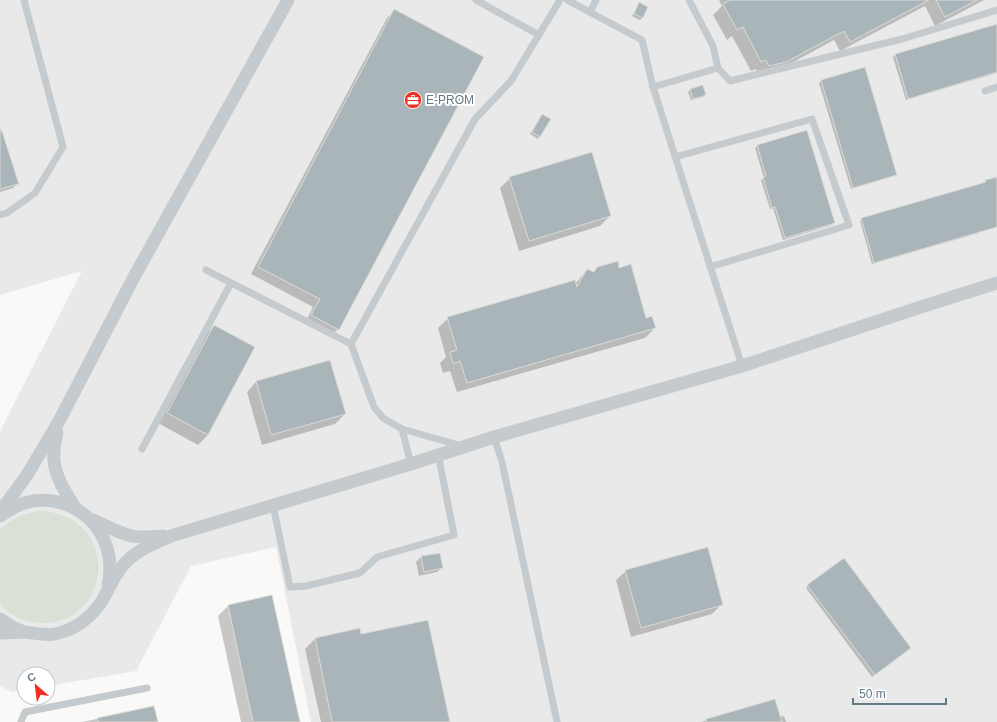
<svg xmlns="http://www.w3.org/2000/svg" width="997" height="722" font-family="Helvetica,sans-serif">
  <rect width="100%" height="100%" fill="#faf9f7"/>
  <polygon fill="#e8e9e8" points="0,0 997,0 997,722 311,722 276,547 191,566 136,671 48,686 48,674 24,674 24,690 12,692 0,686 0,431 82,271 0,295"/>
  <path fill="#dbe0d6" d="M42,511C120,517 114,622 43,623C26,624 12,616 0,604V530C12,518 25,512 42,511Z"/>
  <g fill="#0003">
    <polygon points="719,0 984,0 935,26 925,6 840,51 834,40 775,72 759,76 756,69 751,71 732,36 727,40 713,15 722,6"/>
    <polygon points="639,4 642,18 640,20 632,16"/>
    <polygon points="394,11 338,329 330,336 305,323 313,307 251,274 387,18"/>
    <polygon points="997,25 997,73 906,100 893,57 895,55"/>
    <polygon points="864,68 896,174 894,176 851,189 819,83 821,81"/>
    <polygon points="702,86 705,94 703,97 691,100 688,92 690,90"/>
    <polygon points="540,118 540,136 538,139 530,134"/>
    <polygon points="0,128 18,183 13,188 0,192"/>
    <polygon points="757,146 834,223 832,225 783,240 773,208 770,209 761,180 764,178 755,148"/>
    <polygon points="510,178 610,216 600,226 519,251 500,188"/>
    <polygon points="997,178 997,226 981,231 979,233 872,264 860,221 862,219 984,183 986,181"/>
    <polygon points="598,268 619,269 646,319 655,328 645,338 457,392 450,371 443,373 440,363 446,357 438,328 448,318 575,284 587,270 593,273"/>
    <polygon points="214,326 208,435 198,445 158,423 204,336"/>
    <polygon points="256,382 345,414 335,424 262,445 247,392"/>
    <polygon points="439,554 442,568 437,572 419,576 416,562 421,557"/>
    <polygon points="626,571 722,604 712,614 631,637 616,580"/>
    <polygon points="808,586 908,650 872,677 806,588"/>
    <polygon points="272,596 299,722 241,722 218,616 228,606"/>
    <polygon points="361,635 449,722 321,722 305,649 315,639"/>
    <polygon points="775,700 780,717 784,716 786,722 701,722"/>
    <polygon points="153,707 157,722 82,722"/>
  </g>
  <g fill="#a9b5b9" stroke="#dcdbd9">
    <polygon points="730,0 929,0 850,42 844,31 786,62 769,66 766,60 761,62 743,27 737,30 723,4"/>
    <polygon points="936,0 977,0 945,17"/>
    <polygon points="639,2 648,7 643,18 634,14"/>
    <polygon points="394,9 484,57 339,330 311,315 320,299 258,267"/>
    <polygon points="997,24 997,72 908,99 895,54"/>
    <polygon points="865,67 897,175 853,188 821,80"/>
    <polygon points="703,85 706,95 693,99 690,89"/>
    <polygon points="542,114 551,119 540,137 532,132"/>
    <polygon points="807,130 835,223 785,238 775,207 772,208 763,177 766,176 757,145"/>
    <polygon points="2,131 19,184 0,189 0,132"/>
    <polygon points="592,152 611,216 529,241 509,177"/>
    <polygon points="997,177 997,227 874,263 861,218 986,182 985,180"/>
    <polygon points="618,261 619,268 631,264 646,318 652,316 656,328 467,383 460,361 453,364 450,352 457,350 447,317 575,280 577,287 587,269 594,272 597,267"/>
    <polygon points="214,325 255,347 208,435 167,413"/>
    <polygon points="330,360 346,414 271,435 256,381"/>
    <polygon points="708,547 723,605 641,628 625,570"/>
    <polygon points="440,553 443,568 424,572 421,556"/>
    <polygon points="844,558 911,648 875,675 807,585"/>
    <polygon points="272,595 300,722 253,722 228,605"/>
    <polygon points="428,620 450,722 332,722 315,638 360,628 361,634"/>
    <polygon points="775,699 782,722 706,722 706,719"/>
    <polygon points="154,706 158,722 98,722 97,718"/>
  </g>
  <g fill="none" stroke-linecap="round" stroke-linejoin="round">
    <g stroke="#c4cacd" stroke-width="7">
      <polyline points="476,0 539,35"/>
      <polyline points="567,0 642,40 653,87 742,366"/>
      <polyline points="689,0 713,46 718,68 730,81 902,39 997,10"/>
      <polyline points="590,12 596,0"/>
      <polyline points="653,87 718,68"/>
      <polyline points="985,91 997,87"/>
      <polyline points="675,157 812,119 849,225 710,267"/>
      <polyline points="0,215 7,213 35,193 63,147 24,0"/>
      <polyline points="206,270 351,344 374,407 383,418 402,429 411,464"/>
      <polyline points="351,344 475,119 511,81 560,0"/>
      <polyline points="402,429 462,446"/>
      <polyline points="494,437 502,462 557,722"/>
      <polyline points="142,449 231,283"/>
      <polyline points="273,505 290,587 306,586 360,573 377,557 454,535 438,454"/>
      <polyline points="21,722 25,712 147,688"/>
    </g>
    <g stroke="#c4cacd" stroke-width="13">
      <path d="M57,433C55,441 53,452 54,461C56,479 67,495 76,509"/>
      <polyline points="0,512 27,475 58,423 134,277 288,0"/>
      <path d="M0,516C8,511 15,506 24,503C75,489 120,533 108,585"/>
      <path d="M93,520C105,525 118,533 132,536C142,538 153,537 164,536"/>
      <polyline points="0,619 12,627 22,631"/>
      <path d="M0,633C8,633 16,632 25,632C35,633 45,636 55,634C73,630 89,619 100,604C109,590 114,574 126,562C139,549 157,542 174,535L411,464L494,437L742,366L927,305L997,283"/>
    </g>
  </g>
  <defs>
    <symbol id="office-disc" viewBox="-11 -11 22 22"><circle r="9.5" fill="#f02f21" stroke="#fff"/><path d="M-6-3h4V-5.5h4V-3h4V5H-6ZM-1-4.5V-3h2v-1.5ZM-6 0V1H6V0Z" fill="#fff"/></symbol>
  </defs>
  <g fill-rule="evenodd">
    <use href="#office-disc" x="403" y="90" width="20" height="20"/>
  </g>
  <g text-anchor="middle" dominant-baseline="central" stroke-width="4" stroke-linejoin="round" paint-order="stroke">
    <g font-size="12" fill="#627a84" stroke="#fff" text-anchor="start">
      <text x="426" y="100">E-PROM</text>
    </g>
  </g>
  <g transform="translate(36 686) rotate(332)"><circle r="19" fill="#ffffff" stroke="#c0cace"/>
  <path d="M0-3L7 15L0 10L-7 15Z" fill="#f02f21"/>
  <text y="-6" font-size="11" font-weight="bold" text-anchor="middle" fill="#627a84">С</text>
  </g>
  <path d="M853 698v6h93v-6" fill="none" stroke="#627a84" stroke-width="2"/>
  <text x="859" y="698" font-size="12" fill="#627a84" stroke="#ffffff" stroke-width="3" paint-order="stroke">50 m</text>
</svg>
